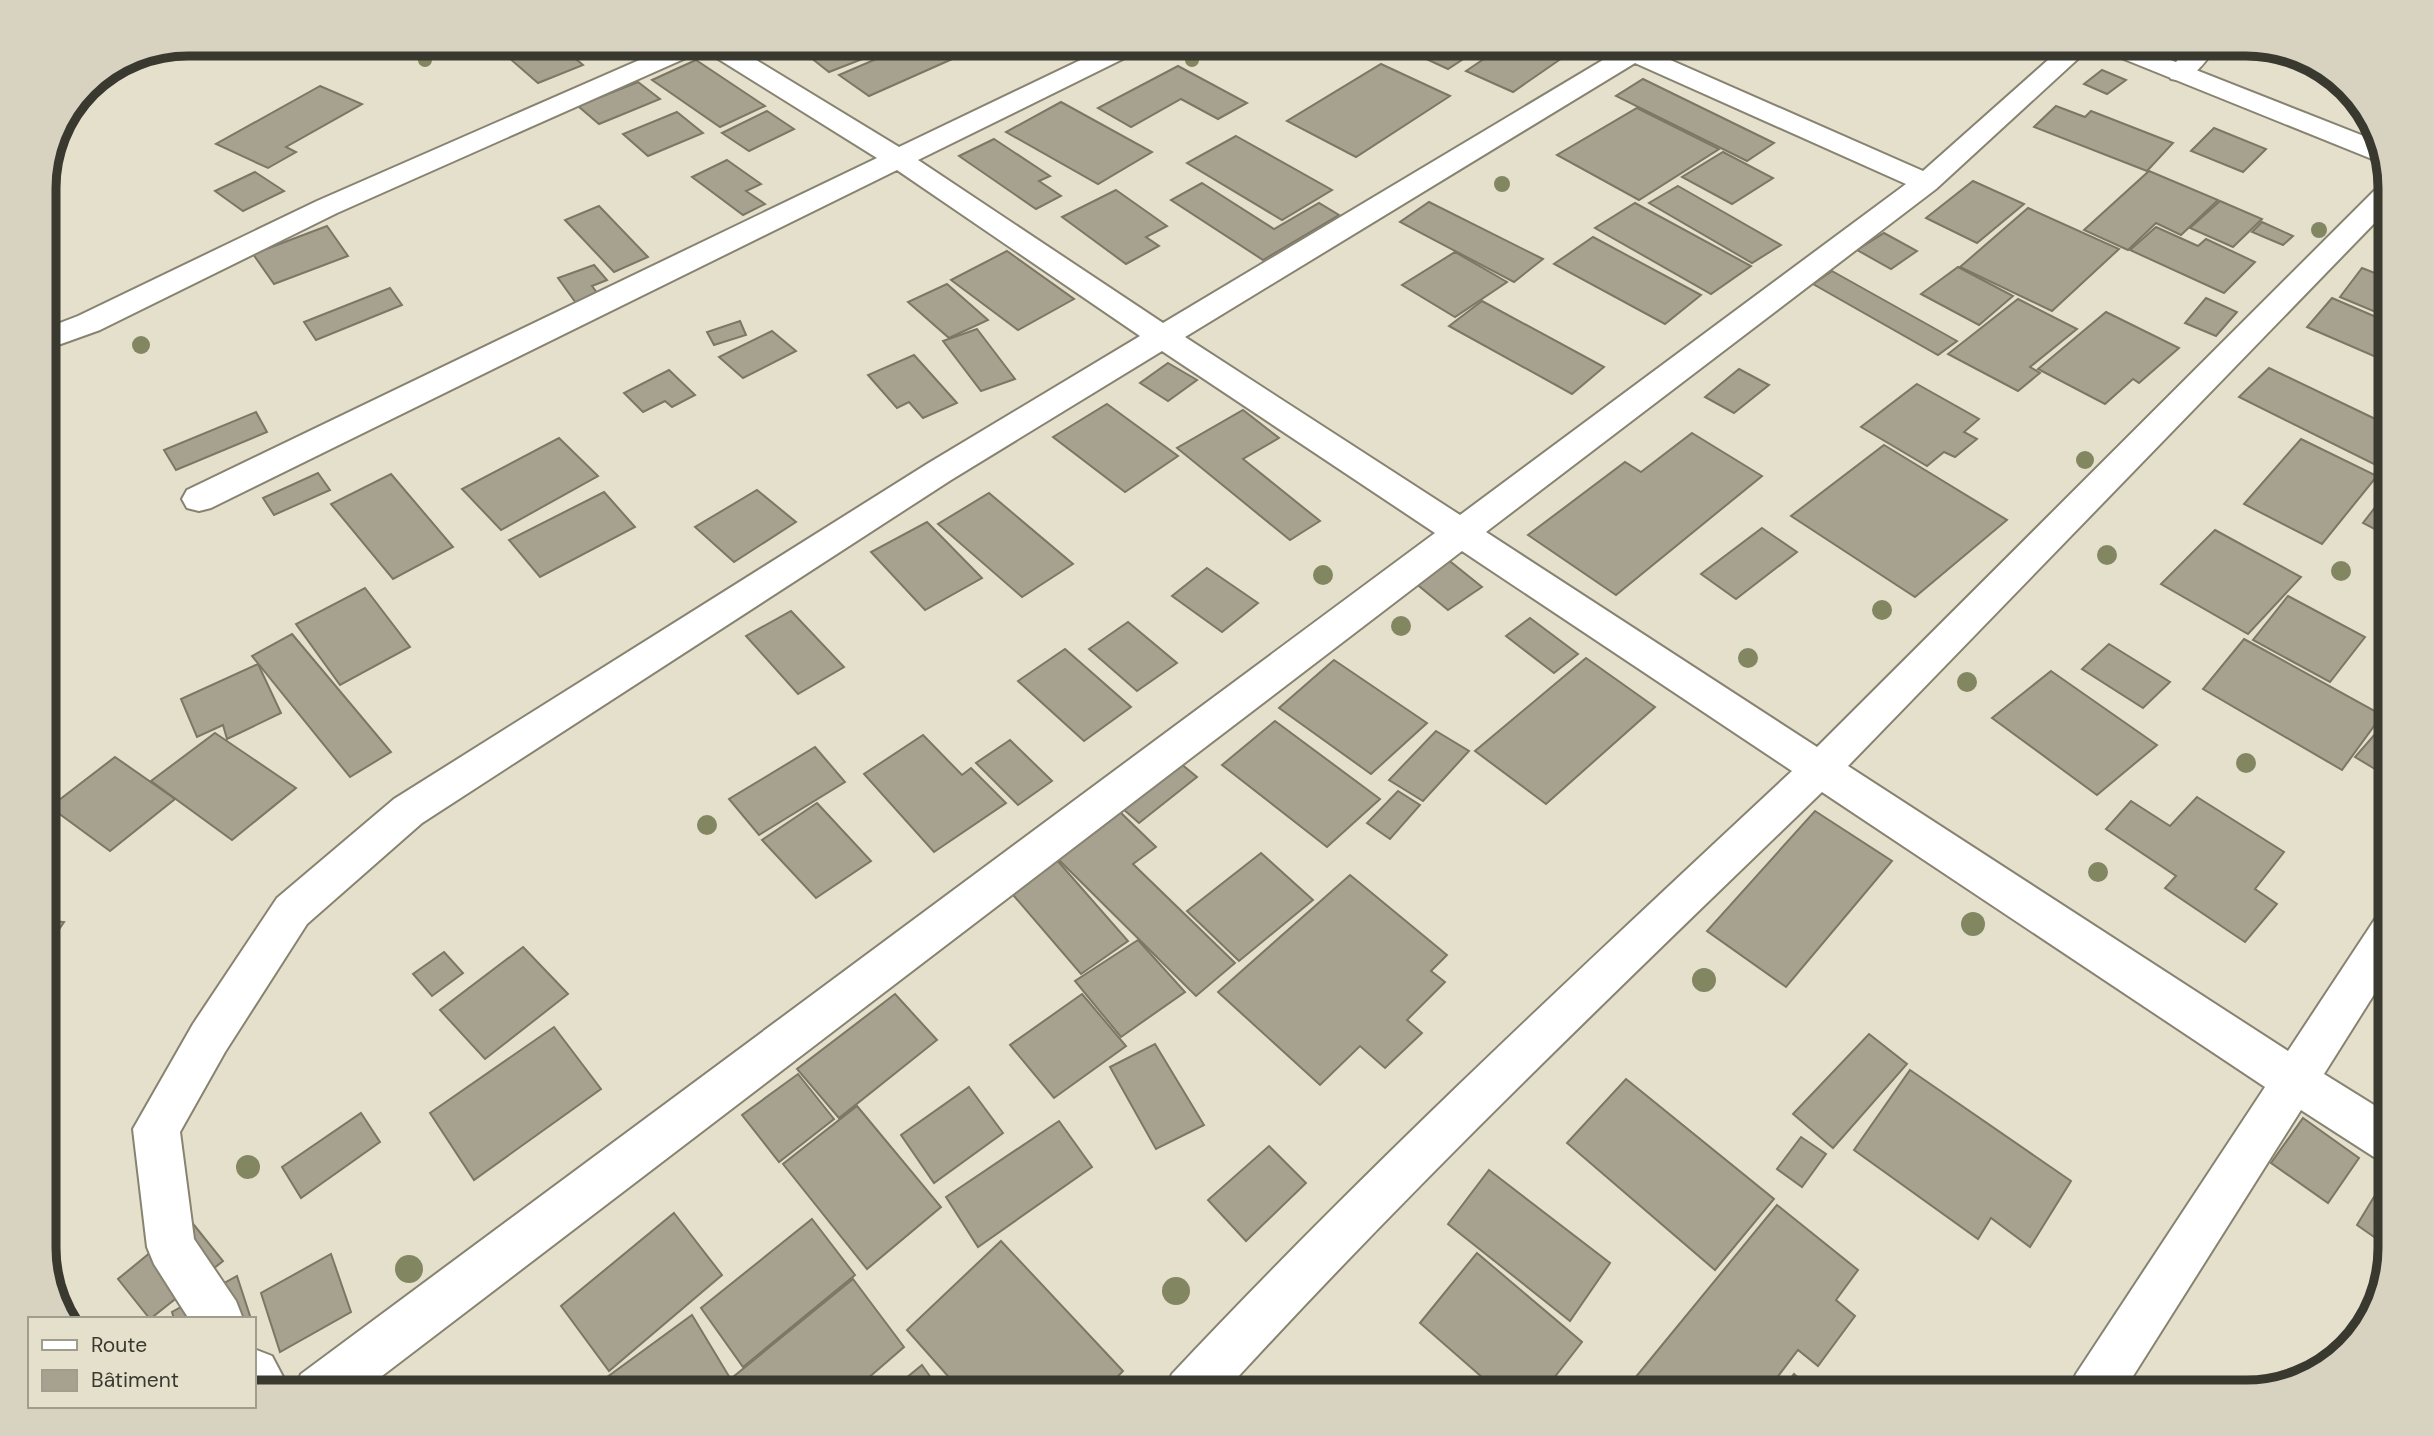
<svg xmlns="http://www.w3.org/2000/svg" width="2434" height="1436" font-family="'DM Sans',sans-serif">
  <rect width="100%" height="100%" fill="#e5e0cc"/>
  <g fill="#a6a28f" stroke="#7b7764" stroke-width="2">
    <polygon points="493,44 558,44 583,65 538,83"/>
    <polygon points="843,44 874,44 883,51 829,72 810,57"/>
    <polygon points="911,44 955,44 968,52 869,96 839,75"/>
    <polygon points="1285,44 1319,44 1303,53"/>
    <polygon points="1394,44 1486,44 1448,69"/>
    <polygon points="1506,44 1571,44 1578,47 1513,92 1466,71"/>
    <polygon points="696,60 765,106 720,127 652,80"/>
    <polygon points="1381,64 1450,96 1356,157 1287,121"/>
    <polygon points="1178,66 1247,103 1218,119 1181,99 1131,127 1098,108"/>
    <polygon points="2102,70 2126,80 2107,94 2084,84"/>
    <polygon points="1643,79 1774,143 1747,161 1616,96"/>
    <polygon points="638,82 660,99 599,124 578,106"/>
    <polygon points="320,86 362,104 286,147 296,152 268,168 216,144"/>
    <polygon points="1061,102 1152,152 1098,184 1006,132"/>
    <polygon points="2056,106 2085,117 2091,111 2173,143 2147,171 2034,127"/>
    <polygon points="1637,108 1719,149 1639,200 1557,155"/>
    <polygon points="767,111 794,129 749,151 722,133"/>
    <polygon points="677,112 703,133 648,156 623,134"/>
    <polygon points="2214,128 2266,149 2243,172 2191,151"/>
    <polygon points="1236,136 1332,190 1282,220 1187,163"/>
    <polygon points="994,139 1050,176 1039,181 1061,196 1036,209 959,156"/>
    <polygon points="1723,152 1773,178 1732,204 1682,177"/>
    <polygon points="727,160 761,184 746,191 765,204 743,215 692,177"/>
    <polygon points="2149,171 2218,200 2181,235 2156,223 2128,250 2084,230"/>
    <polygon points="255,172 284,191 243,211 215,191"/>
    <polygon points="1973,181 2024,204 1977,243 1926,218"/>
    <polygon points="1202,183 1274,229 1319,203 1339,215 1263,260 1171,200"/>
    <polygon points="1678,186 1781,245 1752,263 1649,203"/>
    <polygon points="1116,190 1167,226 1146,237 1159,246 1126,264 1062,217"/>
    <polygon points="2220,201 2262,219 2233,247 2190,228"/>
    <polygon points="1429,202 1543,259 1514,282 1400,222"/>
    <polygon points="1635,203 1751,266 1711,294 1595,228"/>
    <polygon points="599,206 648,257 614,272 565,220"/>
    <polygon points="2028,208 2119,249 2052,311 1960,267"/>
    <polygon points="2262,222 2293,236 2283,245 2252,232"/>
    <polygon points="327,226 348,256 274,284 253,254"/>
    <polygon points="2156,227 2198,246 2206,239 2255,262 2224,293 2130,250"/>
    <polygon points="1884,233 1917,251 1891,269 1857,250"/>
    <polygon points="1593,237 1701,295 1665,324 1554,264"/>
    <polygon points="1007,251 1074,299 1018,330 951,280"/>
    <polygon points="1455,252 1507,282 1455,317 1402,285"/>
    <polygon points="594,265 607,280 592,286 598,294 576,303 558,278"/>
    <polygon points="1958,267 2013,296 1979,325 1921,294"/>
    <polygon points="2362,268 2390,279 2390,318 2340,297"/>
    <polygon points="1832,271 1957,341 1938,355 1813,284"/>
    <polygon points="947,284 988,320 949,338 908,302"/>
    <polygon points="390,288 402,305 316,340 304,322"/>
    <polygon points="2206,298 2237,312 2216,336 2185,323"/>
    <polygon points="2332,298 2390,323 2390,363 2307,327"/>
    <polygon points="2018,299 2077,329 2030,367 2040,373 2018,391 1948,354"/>
    <polygon points="1482,301 1604,367 1572,394 1449,326"/>
    <polygon points="2106,312 2179,348 2139,383 2133,379 2105,404 2038,369"/>
    <polygon points="740,321 746,335 714,345 707,332"/>
    <polygon points="977,329 1015,379 981,391 943,341"/>
    <polygon points="772,331 796,351 743,378 719,357"/>
    <polygon points="914,355 957,403 923,418 909,402 897,408 868,375"/>
    <polygon points="1168,363 1197,380 1168,401 1140,383"/>
    <polygon points="2269,368 2390,426 2390,463 2384,469 2239,397"/>
    <polygon points="1739,369 1769,385 1734,413 1705,397"/>
    <polygon points="669,370 695,395 672,407 665,401 643,412 624,393"/>
    <polygon points="1917,384 1979,419 1964,432 1977,439 1955,457 1944,452 1927,466 1861,427"/>
    <polygon points="1107,404 1178,456 1125,492 1053,437"/>
    <polygon points="1243,410 1279,438 1243,459 1320,521 1290,540 1177,448"/>
    <polygon points="256,412 267,432 176,470 164,450"/>
    <polygon points="1692,433 1762,476 1616,595 1528,535 1625,462 1641,472"/>
    <polygon points="559,438 598,476 501,530 462,489"/>
    <polygon points="2301,439 2377,476 2322,544 2244,504"/>
    <polygon points="1884,445 2007,520 1915,597 1791,516"/>
    <polygon points="318,473 330,490 274,515 263,498"/>
    <polygon points="391,474 453,547 393,579 331,504"/>
    <polygon points="2390,488 2390,537 2363,523"/>
    <polygon points="757,490 796,522 734,562 695,527"/>
    <polygon points="604,492 635,527 540,577 509,540"/>
    <polygon points="989,493 1073,564 1022,597 938,524"/>
    <polygon points="927,522 982,578 925,610 871,552"/>
    <polygon points="1762,528 1797,552 1736,599 1701,574"/>
    <polygon points="2215,530 2301,577 2248,634 2161,584"/>
    <polygon points="1436,550 1482,587 1448,610 1402,572"/>
    <polygon points="1207,568 1258,603 1222,632 1172,596"/>
    <polygon points="365,588 410,647 340,685 296,624"/>
    <polygon points="2288,596 2365,637 2330,682 2253,640"/>
    <polygon points="791,611 844,667 798,694 746,636"/>
    <polygon points="1530,618 1578,654 1554,673 1506,636"/>
    <polygon points="1128,622 1177,663 1137,691 1089,649"/>
    <polygon points="292,634 391,752 350,777 252,656"/>
    <polygon points="2244,639 2382,715 2342,770 2203,689"/>
    <polygon points="2109,644 2170,682 2143,708 2082,669"/>
    <polygon points="1065,649 1131,707 1084,741 1018,681"/>
    <polygon points="1586,658 1655,707 1546,804 1475,751"/>
    <polygon points="1334,660 1427,723 1371,774 1279,708"/>
    <polygon points="258,664 281,713 227,739 223,725 197,737 181,699"/>
    <polygon points="2051,671 2157,745 2097,795 1992,718"/>
    <polygon points="2390,717 2390,778 2355,757"/>
    <polygon points="1275,721 1380,799 1327,847 1222,765"/>
    <polygon points="1436,731 1469,751 1423,801 1389,780"/>
    <polygon points="215,733 296,788 232,840 151,781"/>
    <polygon points="923,735 962,775 971,768 1006,803 934,852 864,774"/>
    <polygon points="1010,740 1052,781 1018,805 976,763"/>
    <polygon points="815,747 845,782 759,835 729,799"/>
    <polygon points="1163,749 1197,777 1139,823 1105,793"/>
    <polygon points="115,757 175,799 110,851 50,807"/>
    <polygon points="1398,791 1420,805 1390,839 1367,823"/>
    <polygon points="2197,797 2284,852 2255,889 2277,904 2245,942 2165,888 2176,876 2106,829 2131,801 2170,826"/>
    <polygon points="817,803 871,861 816,898 762,840"/>
    <polygon points="1118,810 1156,847 1133,864 1235,963 1196,996 1055,856"/>
    <polygon points="1815,811 1892,861 1786,987 1707,931"/>
    <polygon points="1261,853 1313,900 1239,961 1187,911"/>
    <polygon points="1056,859 1128,941 1081,974 1008,889"/>
    <polygon points="1350,875 1447,955 1431,971 1445,982 1407,1020 1422,1033 1385,1068 1360,1046 1320,1085 1218,992"/>
    <polygon points="44,920 64,922 44,951"/>
    <polygon points="1138,940 1185,992 1121,1037 1075,981"/>
    <polygon points="523,947 568,994 485,1059 440,1010"/>
    <polygon points="444,952 463,973 432,996 413,974"/>
    <polygon points="895,994 937,1040 839,1118 797,1069"/>
    <polygon points="1082,994 1126,1046 1054,1098 1010,1045"/>
    <polygon points="554,1027 601,1089 474,1180 430,1113"/>
    <polygon points="1869,1034 1907,1064 1833,1148 1793,1114"/>
    <polygon points="1155,1044 1204,1125 1156,1149 1110,1067"/>
    <polygon points="1910,1070 2071,1181 2030,1247 1991,1218 1978,1239 1854,1150"/>
    <polygon points="798,1074 834,1119 779,1162 742,1115"/>
    <polygon points="1626,1079 1774,1199 1715,1270 1567,1143"/>
    <polygon points="969,1087 1003,1133 934,1183 901,1135"/>
    <polygon points="857,1106 941,1207 867,1269 783,1164"/>
    <polygon points="361,1113 380,1142 301,1198 282,1167"/>
    <polygon points="2303,1118 2359,1158 2328,1203 2271,1163"/>
    <polygon points="1059,1121 1092,1167 978,1247 946,1197"/>
    <polygon points="1801,1137 1826,1154 1802,1187 1777,1169"/>
    <polygon points="1269,1146 1306,1183 1246,1241 1208,1200"/>
    <polygon points="1489,1170 1610,1263 1570,1321 1448,1224"/>
    <polygon points="2383,1182 2390,1187 2390,1248 2357,1225"/>
    <polygon points="1777,1205 1858,1270 1836,1300 1855,1316 1818,1366 1798,1350 1766,1392 1651,1392 1635,1378"/>
    <polygon points="674,1213 722,1275 609,1371 561,1306"/>
    <polygon points="812,1219 855,1275 743,1367 701,1308"/>
    <polygon points="190,1220 223,1261 150,1319 118,1279"/>
    <polygon points="1001,1241 1123,1371 1103,1392 962,1392 907,1330"/>
    <polygon points="1477,1253 1582,1342 1543,1392 1499,1392 1420,1323"/>
    <polygon points="331,1254 351,1312 280,1352 261,1293"/>
    <polygon points="237,1276 251,1319 174,1319 172,1312"/>
    <polygon points="853,1279 904,1347 852,1392 743,1392 733,1377"/>
    <polygon points="692,1315 733,1383 721,1392 605,1392 599,1383"/>
    <polygon points="922,1365 941,1392 889,1392"/>
    <polygon points="1794,1374 1815,1392 1780,1392"/>
    <polygon points="2196,1379 2214,1392 2189,1392"/>
  </g>
  <g fill="none" stroke-linecap="round" stroke-linejoin="round">
    <defs>
      <g id="minor">
        <path d="M676,44H730L899,147L1114,44H1147L1143,49L918,160L1163,323L1613,54L1604,49L1600,44H1634L1923,171L2066,44H2094L1936,189L1486,532L1817,747L2380,185L2390,182V207L1848,766L2288,1051L2375,919L2390,914V969L2324,1074L2390,1115V1163L2374,1157L2301,1110L2123,1392H2068L2076,1374L2265,1087L1822,792C1619,988 1415,1183 1224,1392H1164L1172,1374C1369,1164 1581,968 1792,771L1462,551L361,1392H293L301,1374L1435,533L1162,351L951,480L422,823L307,924L225,1052L180,1132L194,1239L236,1301L243,1319H189L154,1264L147,1247L133,1129L193,1024L277,898L394,799L927,464L1140,336L897,170L211,508L199,511L187,508L182,499L187,490L877,158L704,50L337,213L100,330L44,350V329L78,316L317,201ZM1635,63L1906,184L1460,515L1185,337Z"/>
        <path d="M2191,44H2218C2206,61 2192,84 2171,79L2167,73Z"/>
        <polygon points="254,1349 272,1356 291,1392 254,1392"/>
      </g>
      <polygon id="tertiary" points="2095,44 2130,44 2379,142 2384,161 2372,159 2099,49"/>
    </defs>
    <use href="#minor" stroke="#878370" stroke-width="4"/>
    <use href="#tertiary" stroke="#878370" stroke-width="4"/>
    <use href="#minor" fill="#fff" fill-rule="evenodd"/>
    <use href="#tertiary" fill="#fff" fill-rule="evenodd"/>
  </g>
  <g fill="#828661">
    <circle cx="425" cy="60" r="7"/>
    <circle cx="1192" cy="60" r="7"/>
    <circle cx="1502" cy="184" r="8"/>
    <circle cx="2319" cy="230" r="8"/>
    <circle cx="141" cy="345" r="9"/>
    <circle cx="2085" cy="460" r="9"/>
    <circle cx="2107" cy="555" r="10"/>
    <circle cx="2341" cy="571" r="10"/>
    <circle cx="1323" cy="575" r="10"/>
    <circle cx="1882" cy="610" r="10"/>
    <circle cx="1401" cy="626" r="10"/>
    <circle cx="1748" cy="658" r="10"/>
    <circle cx="1967" cy="682" r="10"/>
    <circle cx="2246" cy="763" r="10"/>
    <circle cx="707" cy="825" r="10"/>
    <circle cx="2098" cy="872" r="10"/>
    <circle cx="1973" cy="924" r="12"/>
    <circle cx="1704" cy="980" r="12"/>
    <circle cx="248" cy="1167" r="12"/>
    <circle cx="409" cy="1269" r="14"/>
    <circle cx="1176" cy="1291" r="14"/>
  </g>
  <path d="M0 0H2434V1436H0ZM188 56H2246A132 132 0 0 1 2378 188V1248A132 132 0 0 1 2246 1380H188A132 132 0 0 1 56 1248V188A132 132 0 0 1 188 56Z" fill="#d7d3c0" fill-rule="evenodd"/>
  <path fill="none" stroke="#3a3930" stroke-width="9" d="M188 56H2246A132 132 0 0 1 2378 188V1248A132 132 0 0 1 2246 1380H188A132 132 0 0 1 56 1248V188A132 132 0 0 1 188 56Z"/>
  <rect x="28" y="1317" width="228" height="91" fill="#e5e0cc" stroke="#a19d8e" stroke-width="2"/>
  <rect x="42" y="1340" width="35" height="10" fill="#ffffff" stroke="#a19d8e" stroke-width="2"/>
  <text x="91" y="1352" font-size="21" fill="#3a3930">Route</text>
  <rect x="42" y="1370" width="35" height="21" fill="#a6a28f" stroke="#a19d8e" stroke-width="2"/>
  <text x="91" y="1387" font-size="21" fill="#3a3930">Bâtiment</text>
</svg>
